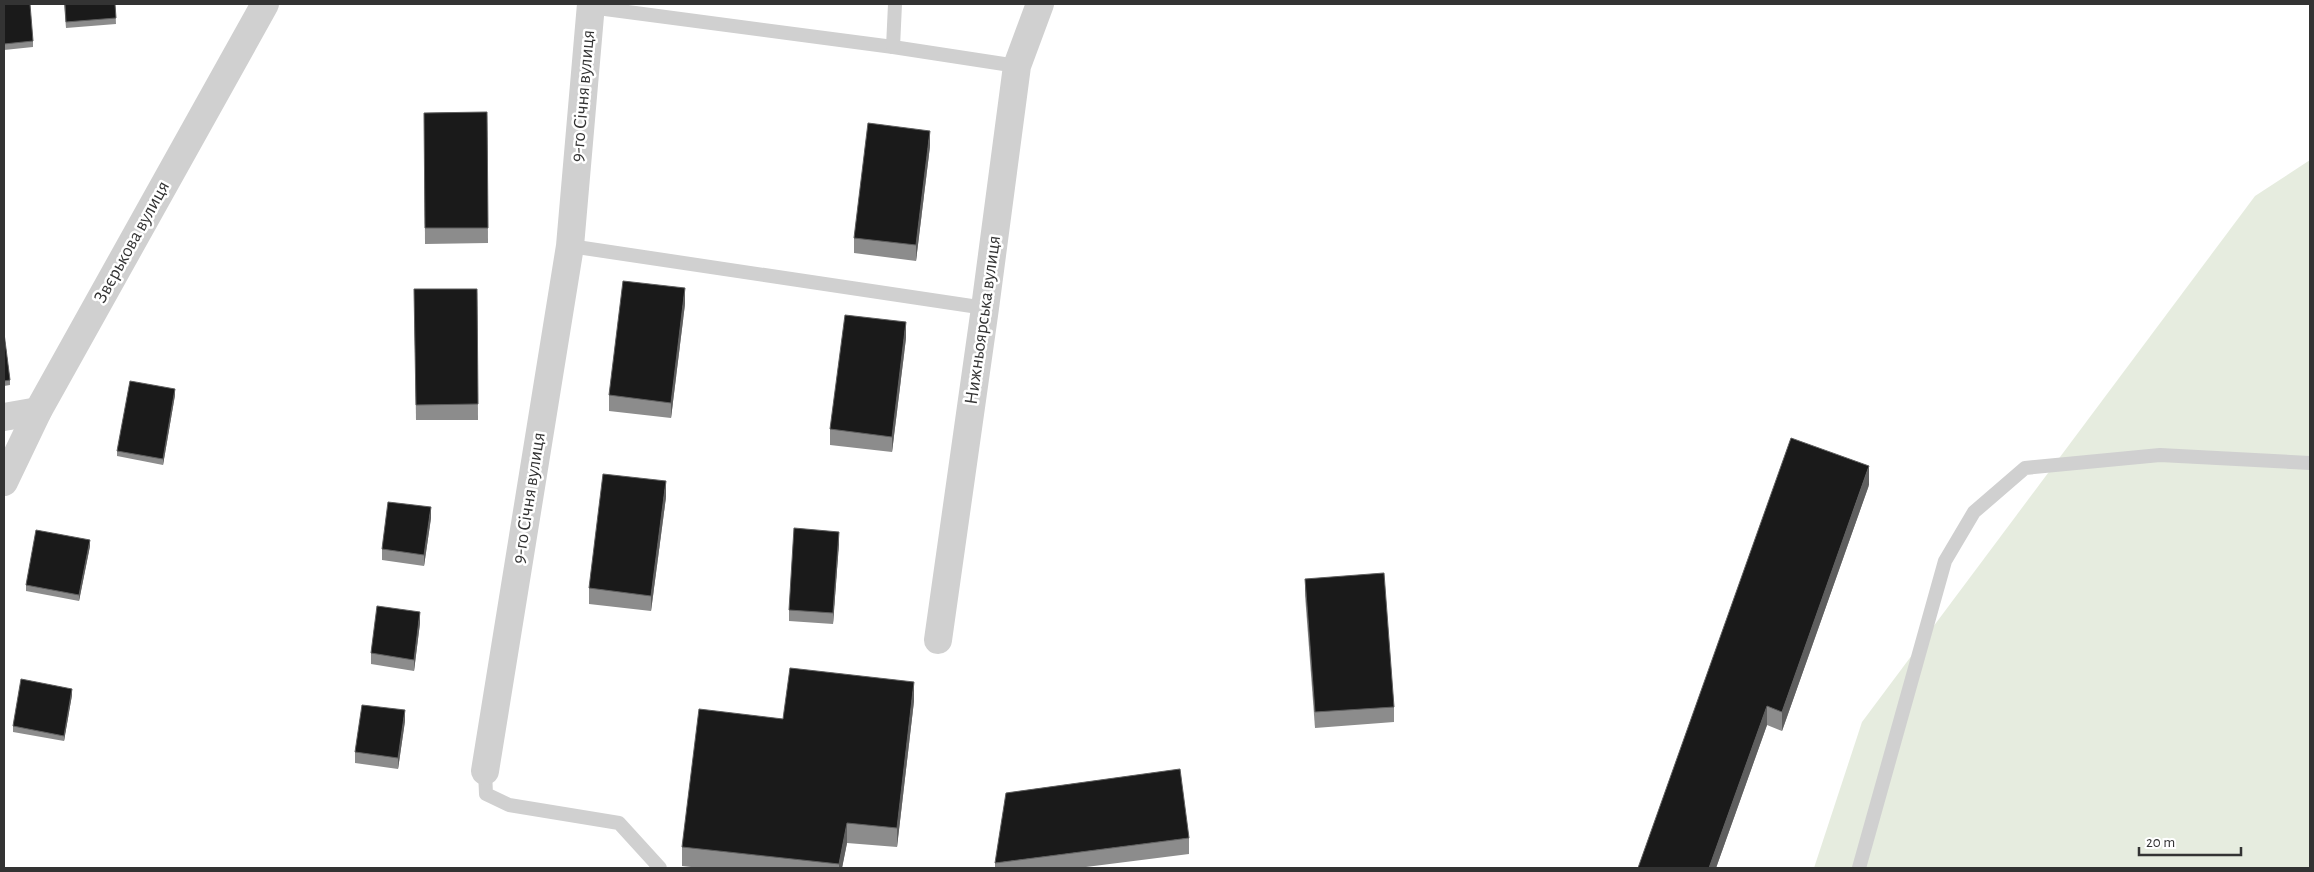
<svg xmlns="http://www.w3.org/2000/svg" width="2314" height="872" font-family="'Alegreya Sans',sans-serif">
  <rect width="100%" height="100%" fill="#fff"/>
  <polygon fill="#e6ecdf" points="2310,160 2310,868 1814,868 1862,722 2255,196"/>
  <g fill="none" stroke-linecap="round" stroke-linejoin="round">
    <g stroke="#d0d0d0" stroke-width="14">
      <polyline points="590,7 893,47 1017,66"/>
      <polyline points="893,47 895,4"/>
      <polyline points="570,246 985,308"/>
      <polyline points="485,771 486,794 509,805 619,823 660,868"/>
      <polyline points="1859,868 1945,561 1974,512 2025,468 2160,455 2310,463"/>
    </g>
    <g stroke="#d0d0d0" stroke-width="28">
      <polyline points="4,417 38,411"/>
      <polyline points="938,640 985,308 1017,66 1040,4"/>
      <polyline points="485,771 570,246 591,4"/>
    </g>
    <polyline stroke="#d0d0d0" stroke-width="28" points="4,482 38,411 265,4"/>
  </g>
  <g fill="#8c8c8c">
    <polygon points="4,4 33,41 33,47 4,50"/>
    <polygon points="64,4 115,4 116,24 66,28"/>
    <polygon points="487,112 488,243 425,244 424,113"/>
    <polygon points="930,146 916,261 854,253 854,238"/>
    <polygon points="414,289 477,289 478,420 416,420"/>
    <polygon points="685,304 671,418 609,411 609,395"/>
    <polygon points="4,333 10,380 10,385 4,386"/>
    <polygon points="906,338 892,452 830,445 830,429"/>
    <polygon points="175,395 163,465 117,456 117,451"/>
    <polygon points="1869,485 1782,731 1767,725 1716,868 1638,868"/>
    <polygon points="666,497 651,611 589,604 589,588"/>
    <polygon points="431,518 424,566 382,560 382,549"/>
    <polygon points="839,543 833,624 789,621 789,610"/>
    <polygon points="90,546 79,601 26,591 26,585"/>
    <polygon points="1305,579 1394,707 1394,722 1315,728 1305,595"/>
    <polygon points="420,623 414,671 371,664 371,653"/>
    <polygon points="72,695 64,741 13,732 13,726"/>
    <polygon points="914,701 897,847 847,843 842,868 700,868 682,866 682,847 783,719"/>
    <polygon points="405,721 398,769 355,763 355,752"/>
    <polygon points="1189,838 1189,854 1078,868 995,868 995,863"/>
  </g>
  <g fill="#5f5f5f">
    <polygon points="930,131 930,146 916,261 916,245"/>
    <polygon points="685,288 685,304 671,418 671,403"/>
    <polygon points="906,322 906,338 892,452 892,437"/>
    <polygon points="175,389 175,395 163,465 163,459"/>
    <polygon points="1869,466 1869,485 1782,731 1782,712"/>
    <polygon points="666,481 666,497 651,611 651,596"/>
    <polygon points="431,507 431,518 424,566 424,555"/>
    <polygon points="839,532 839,543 833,624 833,613"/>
    <polygon points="90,540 90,546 79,601 79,595"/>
    <polygon points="420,612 420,623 414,671 414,660"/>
    <polygon points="914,682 914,701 897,847 897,828"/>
    <polygon points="72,689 72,695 64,741 64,736"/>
    <polygon points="1767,706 1767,725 1716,868 1709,868"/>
    <polygon points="405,710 405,721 398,769 398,758"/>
    <polygon points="847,823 847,843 842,868 839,868 839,864"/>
  </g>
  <g fill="#1a1a1a" stroke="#5f5f5f">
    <polygon points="4,4 30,4 33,41 4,44"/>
    <polygon points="65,4 115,4 116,18 66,22"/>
    <polygon points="487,112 488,228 425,228 424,113"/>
    <polygon points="868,123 930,131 916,245 854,238"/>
    <polygon points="623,281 685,288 671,403 609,395"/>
    <polygon points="414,289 477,289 478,404 416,405"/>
    <polygon points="845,315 906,322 892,437 830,429"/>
    <polygon points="4,333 10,380 4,381"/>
    <polygon points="130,381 175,389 163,459 117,451"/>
    <polygon points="1791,438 1869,466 1782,712 1767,706 1709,868 1638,868"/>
    <polygon points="603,474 666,481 651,596 589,588"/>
    <polygon points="388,502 431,507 424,555 382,549"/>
    <polygon points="794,528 839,532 833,613 789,610"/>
    <polygon points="36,530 90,540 79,595 26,585"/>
    <polygon points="1384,573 1394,707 1315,712 1305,579"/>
    <polygon points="377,606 420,612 414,660 371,653"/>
    <polygon points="790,668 914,682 897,828 847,823 839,864 682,847 699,709 783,719"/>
    <polygon points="21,679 72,689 64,736 13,726"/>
    <polygon points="362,705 405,710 398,758 355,752"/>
    <polygon points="1180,769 1189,838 995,863 1006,793"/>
  </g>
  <g text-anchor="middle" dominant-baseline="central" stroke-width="5" stroke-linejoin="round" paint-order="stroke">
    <g font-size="19" fill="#333" stroke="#fff">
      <text transform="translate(583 96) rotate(-85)">9-го Січня вулиця</text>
      <text transform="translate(132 242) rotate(-61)">Звєрькова вулиця</text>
      <text transform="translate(983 320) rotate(-82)">Нижньоярська вулиця</text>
      <text transform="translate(529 498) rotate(-81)">9-го Січня вулиця</text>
    </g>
  </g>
  <rect width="2314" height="872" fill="none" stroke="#333333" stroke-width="10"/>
  <path d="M2139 847v8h102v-8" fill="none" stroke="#333333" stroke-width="2.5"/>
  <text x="2146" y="847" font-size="15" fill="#333333" stroke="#ffffff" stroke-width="4" paint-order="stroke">20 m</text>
</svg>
